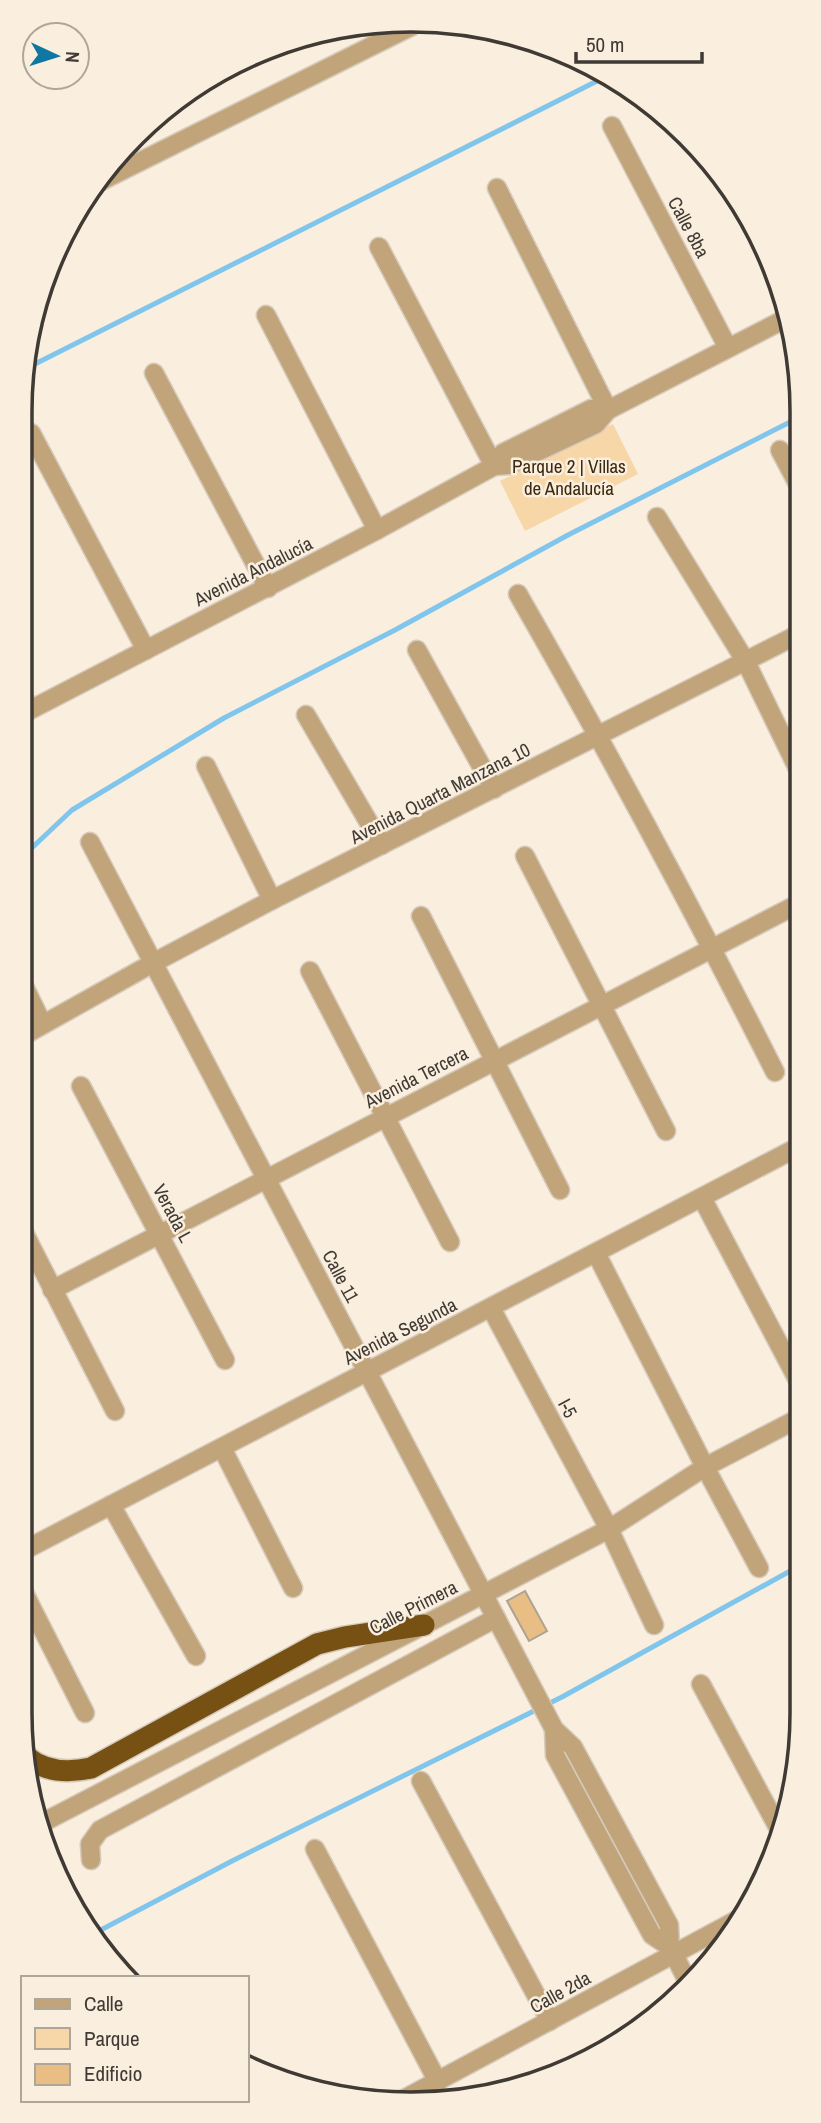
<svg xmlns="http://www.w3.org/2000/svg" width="821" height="2123" font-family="'Archivo Narrow',sans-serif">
  <rect width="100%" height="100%" fill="#faeede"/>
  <polygon fill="#f7d6a8" points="613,424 638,474 525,531 500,481"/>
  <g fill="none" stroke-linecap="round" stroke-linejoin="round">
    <g stroke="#80c5ec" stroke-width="5">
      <polyline points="25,369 607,76"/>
      <polyline points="19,860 72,810 224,718 395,630 568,535 798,418"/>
      <polyline points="95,1933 232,1861 562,1697 801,1565"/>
    </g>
  </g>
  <polygon fill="#e8be84" stroke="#ada293" stroke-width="2" points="525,1591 547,1631 529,1641 507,1601"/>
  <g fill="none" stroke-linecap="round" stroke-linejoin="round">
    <defs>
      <g id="minor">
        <polyline points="612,126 728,348"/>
        <polyline points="95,184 412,26"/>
        <polyline points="497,188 608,410"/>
        <polyline points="379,247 494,466"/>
        <polyline points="266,315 377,530"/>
        <polyline points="154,373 268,588"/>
        <polyline points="31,433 146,650"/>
        <polyline points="780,450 799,486"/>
        <polyline points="494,466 509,465 596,424 608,410 787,318"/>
        <polyline points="657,517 746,662 799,771"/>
        <path d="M518,594C608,751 693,910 775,1072"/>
        <polyline points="417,650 494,789"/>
        <polyline points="19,689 30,710 377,530 494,466 503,453 591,409 608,410"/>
        <polyline points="306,715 382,845"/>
        <polyline points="206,766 272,900"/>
        <polyline points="90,842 554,1729 573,1747 669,1925 670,1947 688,1982"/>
        <polyline points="525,856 666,1131"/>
        <polyline points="421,916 560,1190"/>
        <polyline points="310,971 450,1242"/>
        <polyline points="19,976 42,1023"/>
        <polyline points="19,1038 153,963 272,900 799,634"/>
        <polyline points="81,1086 225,1360"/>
        <polyline points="702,1198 801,1386"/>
        <polyline points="19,1223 115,1411"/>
        <polyline points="596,1253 705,1467 759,1568"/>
        <polyline points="52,1290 800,903"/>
        <polyline points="491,1308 609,1529 654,1625"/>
        <polyline points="222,1448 293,1588"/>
        <polyline points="111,1505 196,1656"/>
        <polyline points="19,1553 800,1146"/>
        <polyline points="19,1583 85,1713"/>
        <polyline points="701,1684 780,1831"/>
        <polyline points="554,1729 555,1755 652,1935 670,1947"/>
        <polyline points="421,1781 550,2021"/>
        <polyline points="315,1849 438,2082"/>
        <polyline points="91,1860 90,1844 100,1830 496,1618"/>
        <polyline points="404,2099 735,1921"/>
      </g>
      <polyline id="tertiary" points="38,1825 609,1529 705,1467 801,1417"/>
      <path id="motorway" d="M27,1757C45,1772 68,1773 91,1768L317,1644L345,1637L424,1625"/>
    </defs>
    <use href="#minor" stroke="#d5cabc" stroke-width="21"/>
    <use href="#tertiary" stroke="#d5cabc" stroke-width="21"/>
    <use href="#motorway" stroke="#d5cabc" stroke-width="24"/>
    <use href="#minor" stroke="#c2a47a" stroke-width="18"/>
    <use href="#tertiary" stroke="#c2a47a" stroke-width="18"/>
    <use href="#motorway" stroke="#765113" stroke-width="21"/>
  </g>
  <g text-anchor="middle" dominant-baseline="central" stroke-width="5" stroke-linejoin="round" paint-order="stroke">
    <g font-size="19" fill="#3f3a34" stroke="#faeede">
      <text transform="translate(689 227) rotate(62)">Calle 8ba</text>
      <text transform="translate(253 571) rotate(-27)">Avenida Andalucía</text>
      <text transform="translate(440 793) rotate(-27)">Avenida Quarta Manzana 10</text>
      <text transform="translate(416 1077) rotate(-27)">Avenida Tercera</text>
      <text transform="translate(173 1213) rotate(62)">Verada L</text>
      <text transform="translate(341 1276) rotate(62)">Calle 11</text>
      <text transform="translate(400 1331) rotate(-27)">Avenida Segunda</text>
      <text transform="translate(568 1408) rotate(62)">I-5</text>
      <text transform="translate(413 1607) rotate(-27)">Calle Primera</text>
      <text transform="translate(560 1992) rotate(-29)">Calle 2da</text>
    </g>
    <g font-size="19" fill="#3c2a10" stroke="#faeede">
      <text x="569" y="466">Parque 2 | Villas<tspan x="569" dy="22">de Andalucía</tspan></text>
    </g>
  </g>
  <path d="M0 0H821V2123H0ZM411 32H411A379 379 0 0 1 790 411V1713A379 379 0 0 1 411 2092H411A379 379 0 0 1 32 1713V411A379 379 0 0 1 411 32Z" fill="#faeede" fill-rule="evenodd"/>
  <path fill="none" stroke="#3f3a34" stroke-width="3.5" d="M411 32H411A379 379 0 0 1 790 411V1713A379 379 0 0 1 411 2092H411A379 379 0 0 1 32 1713V411A379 379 0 0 1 411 32Z"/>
  <rect x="21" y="1976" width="228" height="126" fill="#faeede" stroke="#afa69a" stroke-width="2"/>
  <rect x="35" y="1999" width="35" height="10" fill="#c2a47a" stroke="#afa69a" stroke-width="2"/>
  <text x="84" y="2011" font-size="21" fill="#3f3a34">Calle</text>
  <rect x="35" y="2028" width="35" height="21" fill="#f7d6a8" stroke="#afa69a" stroke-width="2"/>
  <text x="84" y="2046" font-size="21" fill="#3f3a34">Parque</text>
  <rect x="35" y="2064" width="35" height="21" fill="#e8be84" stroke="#afa69a" stroke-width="2"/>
  <text x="84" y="2081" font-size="21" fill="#3f3a34">Edificio</text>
  <g transform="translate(56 56) rotate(94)"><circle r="33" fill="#faeede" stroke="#afa69a" stroke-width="2"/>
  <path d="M0-5L12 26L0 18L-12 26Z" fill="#1076a2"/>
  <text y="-10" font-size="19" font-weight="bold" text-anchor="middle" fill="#3f3a34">N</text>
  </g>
  <path d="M576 52v10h126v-10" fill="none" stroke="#3f3a34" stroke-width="3.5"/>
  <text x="586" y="52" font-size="21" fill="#3f3a34" stroke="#faeede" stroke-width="5" paint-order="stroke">50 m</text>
</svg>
